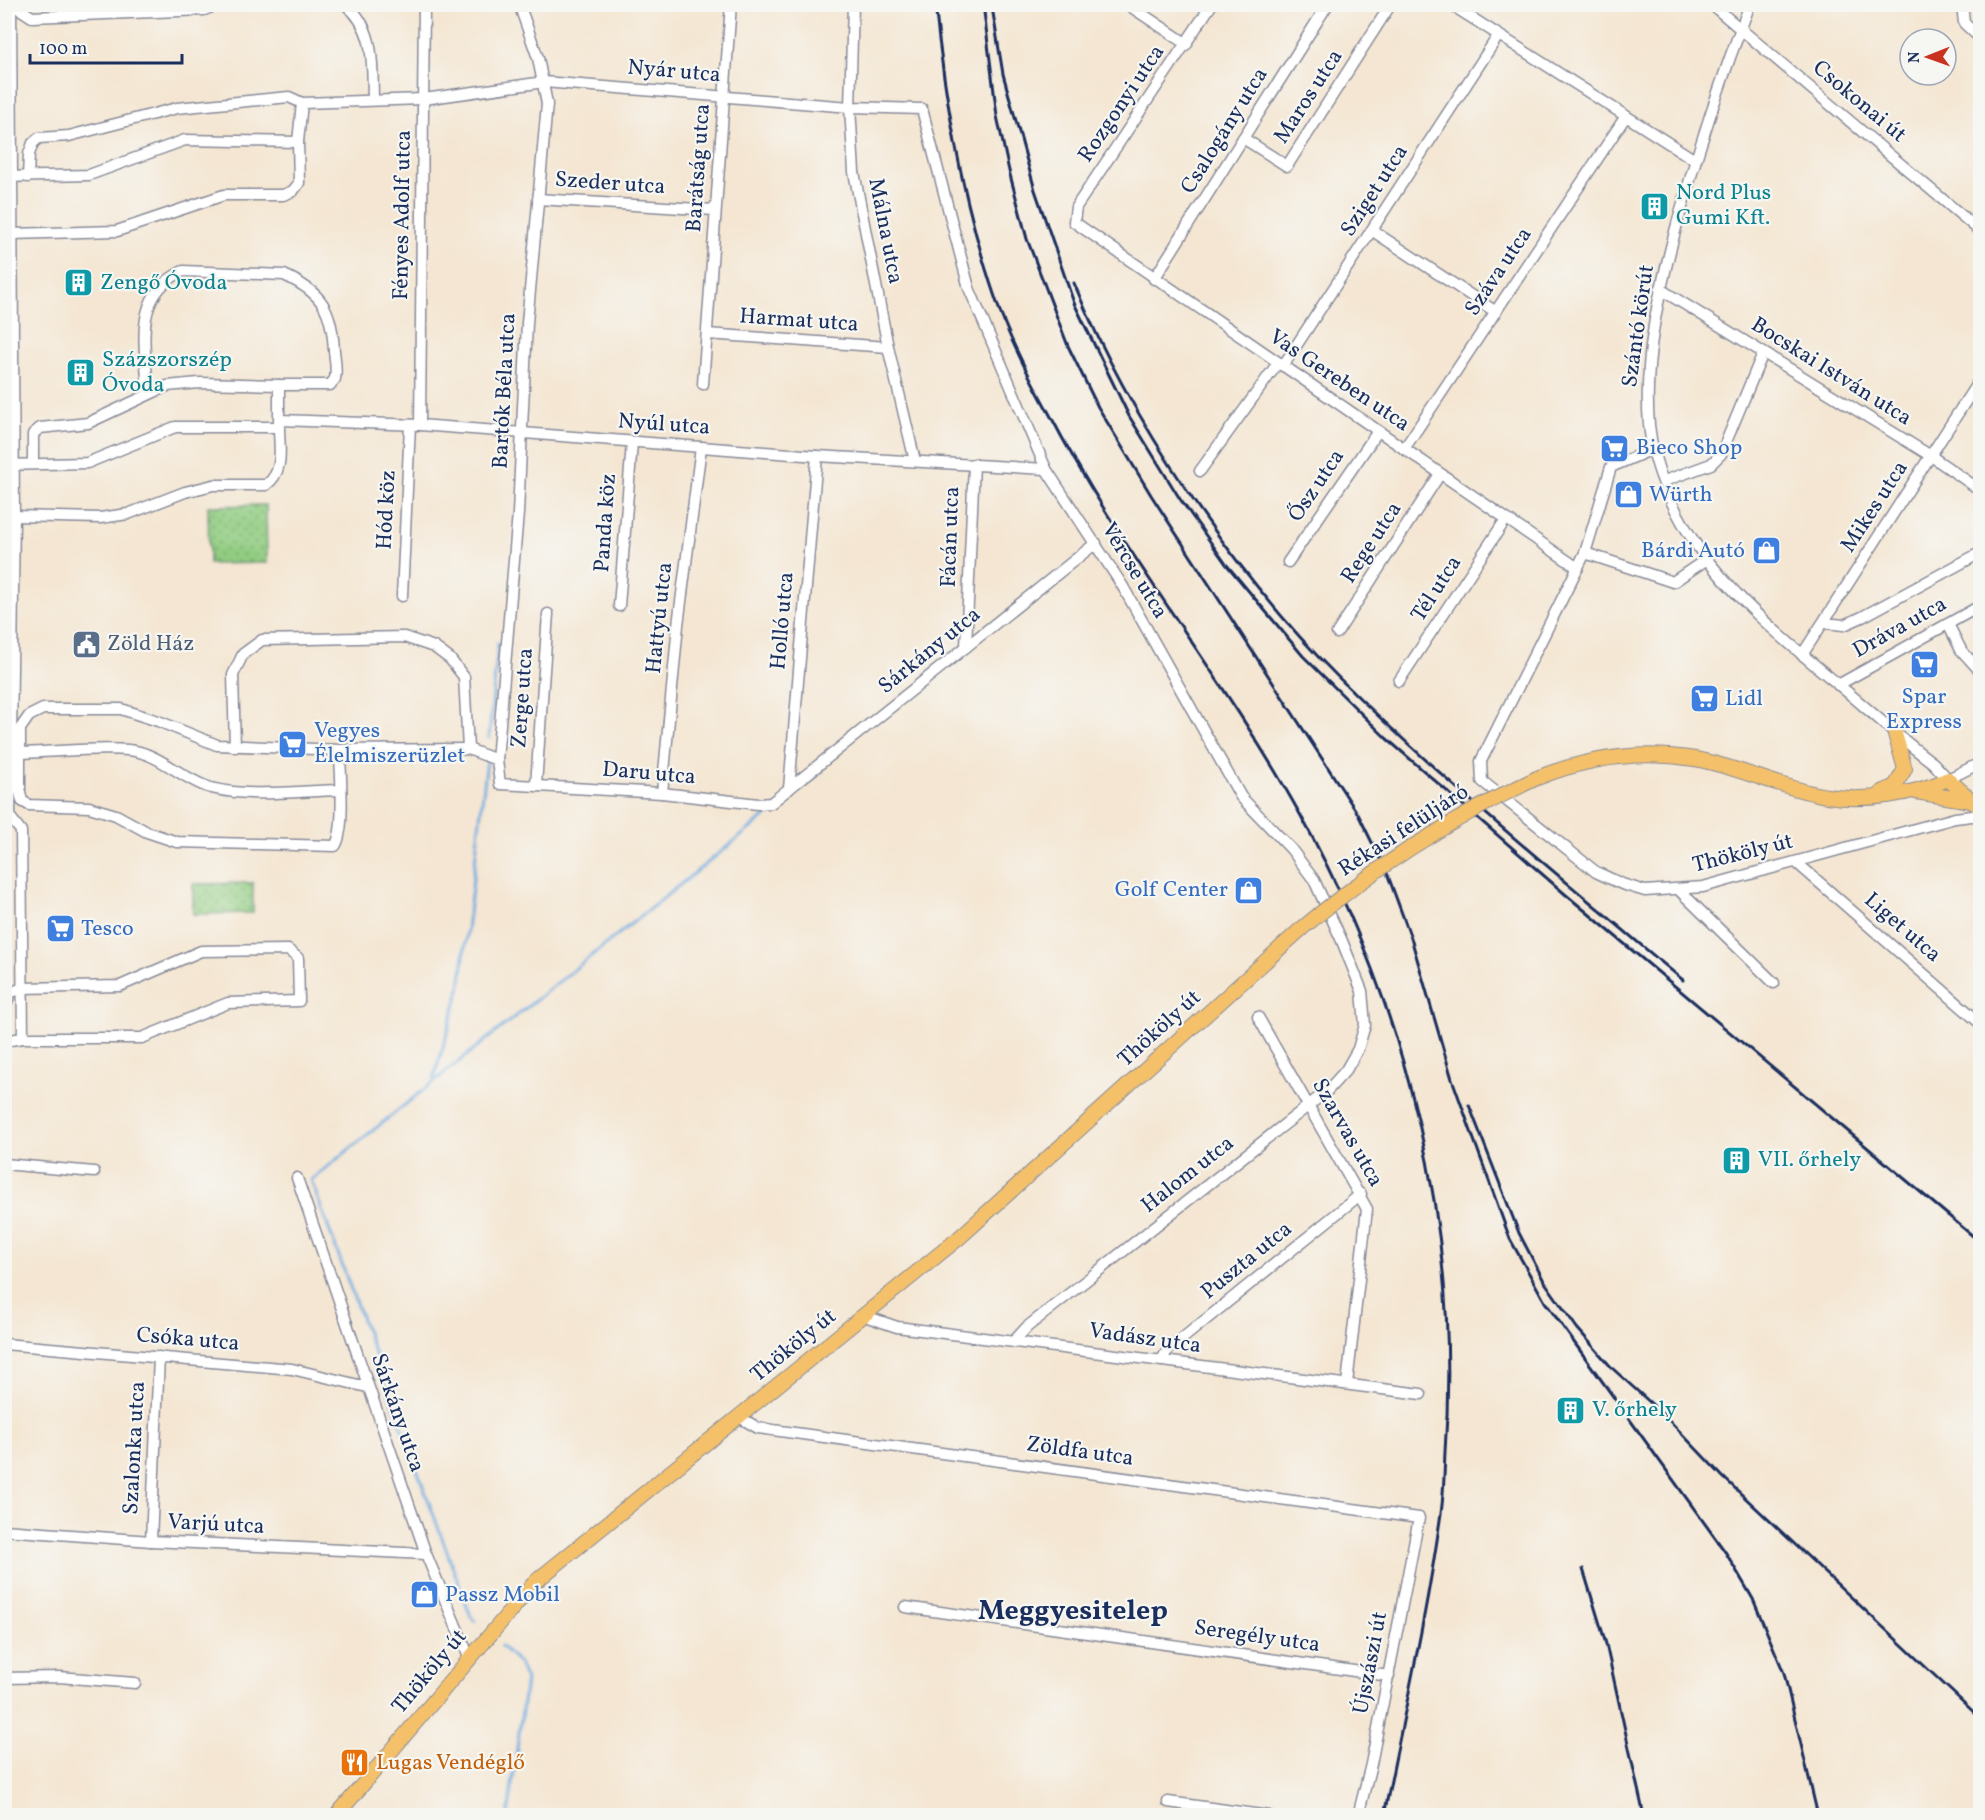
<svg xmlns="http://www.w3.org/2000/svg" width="1985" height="1820" font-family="Vollkorn,serif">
  <defs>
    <pattern id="park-dots" width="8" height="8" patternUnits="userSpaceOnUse" patternTransform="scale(1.5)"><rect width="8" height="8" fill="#91cc81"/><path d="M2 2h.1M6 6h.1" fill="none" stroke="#76a66d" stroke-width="1.8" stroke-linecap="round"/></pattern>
  </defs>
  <rect width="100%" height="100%" fill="#f6f6f2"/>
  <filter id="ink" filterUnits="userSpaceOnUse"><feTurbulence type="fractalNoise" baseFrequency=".0167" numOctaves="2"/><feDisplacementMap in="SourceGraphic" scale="12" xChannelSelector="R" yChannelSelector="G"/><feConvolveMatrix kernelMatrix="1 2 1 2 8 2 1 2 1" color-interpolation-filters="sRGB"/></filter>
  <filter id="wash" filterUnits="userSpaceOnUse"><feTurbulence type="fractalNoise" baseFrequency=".008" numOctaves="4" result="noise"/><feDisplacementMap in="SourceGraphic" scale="24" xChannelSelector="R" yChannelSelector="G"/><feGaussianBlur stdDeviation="1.35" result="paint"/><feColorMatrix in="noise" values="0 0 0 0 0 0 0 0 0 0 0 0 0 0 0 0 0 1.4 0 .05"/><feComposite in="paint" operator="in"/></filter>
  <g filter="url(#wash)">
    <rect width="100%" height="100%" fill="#f4e6d2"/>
    <g fill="url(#park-dots)" stroke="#567e70" stroke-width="1.5">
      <polygon points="266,505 267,563 209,564 208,506"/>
      <polygon points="253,883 253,913 193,914 193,884"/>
    </g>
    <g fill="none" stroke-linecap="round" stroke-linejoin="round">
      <g stroke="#6fabe0" stroke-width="3">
        <polyline points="489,738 498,643"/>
        <polyline points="434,1078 460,989 487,760"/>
        <polyline points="475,1621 471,1617 311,1180 822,771"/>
        <polyline points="501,1646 519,1663 526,1680 508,1816"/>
      </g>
    </g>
  </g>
  <g filter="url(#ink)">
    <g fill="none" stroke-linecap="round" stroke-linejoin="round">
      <defs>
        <g id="minor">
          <polyline points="11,4 14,516 10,817 21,831 23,1038"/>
          <polyline points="12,4 32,17 204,10 220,4"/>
          <path d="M345,4C376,28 372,65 373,100"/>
          <polyline points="519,4 538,58 547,104 527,323 518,513 497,760 500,784 662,793 758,804 771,803 1096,543"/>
          <polyline points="853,4 850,107 854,172 888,347 915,461"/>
          <polyline points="1127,4 1187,44"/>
          <polyline points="1212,4 1076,207 1074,222 1578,568"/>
          <polyline points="1450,4 1695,160"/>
          <polyline points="1711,4 1980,231"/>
          <path d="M1750,4C1722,76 1698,149 1677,224C1660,288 1643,357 1649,425C1653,467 1673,511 1697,546C1736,601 1787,642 1839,685C1870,711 1900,738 1933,763L1948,779L1980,763"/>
          <polyline points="1962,4 1964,23 1980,38"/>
          <polyline points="1243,138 1287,166 1391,4"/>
          <polyline points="4,177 89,175 185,140 298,142 302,103"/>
          <polyline points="28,177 29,154 33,143 39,138 69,136 177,108 289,97 302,103 424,99 544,82 850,107 922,109 969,288 1046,469 1122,585 1241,797 1291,849 1314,880 1342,941 1362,991 1365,1025 1358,1049 1346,1070 1327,1091 1027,1327 1014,1341"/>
          <polyline points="538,199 714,210"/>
          <polyline points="1373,231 1496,312"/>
          <polyline points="12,234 117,231 224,195 283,195 293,191 299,183 298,142"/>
          <polyline points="1154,279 1328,4"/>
          <polyline points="1660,289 1931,456 1980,490"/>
          <polyline points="707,334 888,347"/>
          <polyline points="1283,366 1498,36"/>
          <polyline points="703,384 731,4"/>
          <path d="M148,393C146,345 131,296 183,271L284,275C323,293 332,310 334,351C335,360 337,369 335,379L330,385H279"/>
          <polyline points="280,420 420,425 817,456 1046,469"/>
          <polyline points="420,425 424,4"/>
          <polyline points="1404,449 1626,116"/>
          <polyline points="1653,449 1611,467 1585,553 1481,761 1482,781 1596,872 1622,884 1645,891 1703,887 1955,818 1980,815"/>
          <polyline points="4,465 87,463 175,427 279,427 279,385 199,383 167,386 88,423 40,428 33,434 33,464"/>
          <polyline points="1200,471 1278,363"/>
          <polyline points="1664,481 1711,464 1721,454 1763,353"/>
          <path d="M14,516L100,518L128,514L185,492L213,485H266C285,471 279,448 279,427"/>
          <polyline points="1585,553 1673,582 1707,559"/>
          <polyline points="1288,562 1378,431"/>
          <polyline points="402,596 410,425"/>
          <polyline points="619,606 632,443"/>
          <polyline points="1824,623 1844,625 1862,617 1980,553"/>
          <polyline points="1948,624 1961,650 1980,671"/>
          <polyline points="1337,633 1440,474"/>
          <polyline points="966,647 974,464"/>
          <polyline points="1802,655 1980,379"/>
          <polyline points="1399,681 1506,519"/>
          <polyline points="1838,685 1980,606"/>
          <polyline points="235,747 233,675 243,654 262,640 404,637 434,647 450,659 464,677 468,749"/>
          <path d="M340,750L217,745L158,721L121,709H43L29,716L20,729V792L22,801L29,805L89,807L116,815L147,832L177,842L335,846C346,831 340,771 340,750L468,749L497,760"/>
          <path d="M13,753C51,753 91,747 128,750C159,752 182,780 211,788C252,798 298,791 340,790"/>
          <polyline points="536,785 548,614"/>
          <polyline points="789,789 817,456"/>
          <polyline points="662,793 678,625 701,447"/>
          <polyline points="1797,863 1980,1023"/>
          <polyline points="1679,890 1774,983"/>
          <polyline points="4,1010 10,993 22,988 120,986 201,951 288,950 298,958 299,1001 228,1003 142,1038 23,1038 4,1041"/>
          <polyline points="1258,1017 1367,1209 1347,1384"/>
          <polyline points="4,1164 94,1172"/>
          <polyline points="297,1178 426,1554 469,1657"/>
          <polyline points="865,1316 897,1327 1421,1394"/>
          <polyline points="4,1344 292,1369 367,1387"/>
          <polyline points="1161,1361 1167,1351 1361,1194"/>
          <polyline points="739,1417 758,1428 1419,1518 1371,1764 1358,1816"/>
          <polyline points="4,1530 151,1541 426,1554"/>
          <polyline points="151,1541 159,1357"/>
          <polyline points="905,1607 1389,1676"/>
          <polyline points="4,1678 59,1677 135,1683"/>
          <polyline points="1168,1802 1269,1816"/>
        </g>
        <g id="major">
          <path d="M1537,778C1587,758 1641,750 1695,759C1740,767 1782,789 1827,796C1865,802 1913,795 1948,779L1980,808"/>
          <polyline points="1882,792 1895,786 1905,769 1895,734"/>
          <polyline points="1916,792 1971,801"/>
          <polyline points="336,1816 535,1582 959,1238 1300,930"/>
        </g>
      </defs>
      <use href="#minor" stroke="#888a98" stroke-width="13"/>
      <use href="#major" stroke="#888a98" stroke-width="16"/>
      <use href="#minor" stroke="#fff" stroke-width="10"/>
      <use href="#major" stroke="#f4c16a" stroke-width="14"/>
      <g stroke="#1b2f5e" stroke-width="3">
        <path d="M935,4C946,111 965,216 1002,317C1015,350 1032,382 1049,413C1122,554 1225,678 1301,816C1408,1010 1461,1231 1445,1452C1444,1474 1444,1497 1440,1520C1426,1619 1403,1717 1384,1816"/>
        <polyline points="983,4 997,116 1009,171 1027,239 1068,346 1098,407 1151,495 1358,814 1387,873 1411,938 1452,1079 1510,1239 1545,1302 1726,1553 1753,1599 1784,1673 1818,1816"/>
        <polyline points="992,7 1003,74 1035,190 1074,303 1129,416 1180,499 1226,564 1303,656 1386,738 1565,894 1980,1242"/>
        <path d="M1074,283C1129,418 1234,573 1337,676C1446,784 1566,882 1683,980"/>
        <polyline points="1469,1105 1519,1233 1544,1281 1577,1328 1612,1368 1665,1416 1723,1477 1980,1718"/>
        <polyline points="1583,1569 1606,1644 1644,1816"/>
      </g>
      <defs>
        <path id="major-bridge" d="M1300,930C1372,869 1452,818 1537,778"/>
      </defs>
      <use href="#major-bridge" stroke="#888a98" stroke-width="16" stroke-linecap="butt"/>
      <use href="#major-bridge" stroke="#f4c16a" stroke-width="14"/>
    </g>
  </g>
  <defs>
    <symbol id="building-square" viewBox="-11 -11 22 22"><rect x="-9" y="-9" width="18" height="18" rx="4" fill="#0f9aa8" stroke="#f6f6f2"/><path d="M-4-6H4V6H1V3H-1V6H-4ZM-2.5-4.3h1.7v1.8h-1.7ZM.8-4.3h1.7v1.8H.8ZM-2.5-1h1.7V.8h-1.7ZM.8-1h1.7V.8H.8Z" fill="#fff"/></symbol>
    <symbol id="supermarket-square" viewBox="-11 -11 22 22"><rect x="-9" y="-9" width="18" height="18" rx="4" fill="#3f7fe0" stroke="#f6f6f2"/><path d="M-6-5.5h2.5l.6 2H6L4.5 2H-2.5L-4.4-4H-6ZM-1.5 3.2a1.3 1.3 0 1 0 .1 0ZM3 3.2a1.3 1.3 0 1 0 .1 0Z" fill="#fff"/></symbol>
    <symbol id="shop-square" viewBox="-11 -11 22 22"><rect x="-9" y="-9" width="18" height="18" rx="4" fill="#3f7fe0" stroke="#f6f6f2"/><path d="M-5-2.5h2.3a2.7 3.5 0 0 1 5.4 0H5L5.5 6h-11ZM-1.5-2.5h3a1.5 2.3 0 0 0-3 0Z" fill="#fff"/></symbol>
    <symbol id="civic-square" viewBox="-11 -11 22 22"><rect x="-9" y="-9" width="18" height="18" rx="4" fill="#5c6f8a" stroke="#f6f6f2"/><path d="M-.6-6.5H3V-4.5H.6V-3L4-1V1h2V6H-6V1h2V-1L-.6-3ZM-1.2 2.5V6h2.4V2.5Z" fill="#fff"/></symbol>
    <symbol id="restaurant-square" viewBox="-11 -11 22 22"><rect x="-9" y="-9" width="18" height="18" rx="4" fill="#e8710a" stroke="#f6f6f2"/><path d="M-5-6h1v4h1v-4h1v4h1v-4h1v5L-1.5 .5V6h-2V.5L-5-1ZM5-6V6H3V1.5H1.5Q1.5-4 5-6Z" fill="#fff"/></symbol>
  </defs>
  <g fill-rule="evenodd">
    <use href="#building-square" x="1638" y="190" width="33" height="33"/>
    <use href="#building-square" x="62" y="266" width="33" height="33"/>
    <use href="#building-square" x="64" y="356" width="33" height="33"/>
    <use href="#supermarket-square" x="1598" y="432" width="33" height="33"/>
    <use href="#shop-square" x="1612" y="478" width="33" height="33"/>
    <use href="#shop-square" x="1750" y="534" width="33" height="33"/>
    <use href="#civic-square" x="70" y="628" width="33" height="33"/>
    <use href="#supermarket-square" x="1908" y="648" width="33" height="33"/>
    <use href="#supermarket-square" x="1688" y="682" width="33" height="33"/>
    <use href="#supermarket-square" x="276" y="728" width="33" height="33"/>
    <use href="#shop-square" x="1232" y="874" width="33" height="33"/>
    <use href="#supermarket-square" x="44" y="912" width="33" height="33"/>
    <use href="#building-square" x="1720" y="1144" width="33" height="33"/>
    <use href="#building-square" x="1554" y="1394" width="33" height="33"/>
    <use href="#shop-square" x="408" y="1578" width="33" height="33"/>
    <use href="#restaurant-square" x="338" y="1746" width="33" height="33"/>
  </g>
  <g text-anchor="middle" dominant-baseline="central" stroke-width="4.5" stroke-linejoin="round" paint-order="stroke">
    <g font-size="22" fill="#1b2f5e" stroke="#f6f6f2">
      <text transform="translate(674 72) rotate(5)">Nyár utca</text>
      <text transform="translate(1309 97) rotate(-57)">Maros utca</text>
      <text transform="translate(1859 102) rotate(40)">Csokonai út</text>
      <text transform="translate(1122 104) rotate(-56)">Rozgonyi utca</text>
      <text transform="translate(1225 131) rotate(-58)">Csalogány utca</text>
      <text transform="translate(699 168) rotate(-86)">Barátság utca</text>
      <text transform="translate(610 184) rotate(4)">Szeder utca</text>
      <text transform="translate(1375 191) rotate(-57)">Sziget utca</text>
      <text transform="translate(403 215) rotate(-89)">Fényes Adolf utca</text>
      <text transform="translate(885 231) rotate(79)">Málna utca</text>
      <text transform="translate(1499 272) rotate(-56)">Száva utca</text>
      <text transform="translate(799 321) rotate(4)">Harmat utca</text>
      <text transform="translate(1639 326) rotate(-82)">Szántó körút</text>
      <text transform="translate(1831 372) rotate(32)">Bocskai István utca</text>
      <text transform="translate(1339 381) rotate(34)">Vas Gereben utca</text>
      <text transform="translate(505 391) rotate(-87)">Bartók Béla utca</text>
      <text transform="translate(664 425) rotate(4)">Nyúl utca</text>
      <text transform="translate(1317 486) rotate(-56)">Ősz utca</text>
      <text transform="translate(1875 507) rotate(-57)">Mikes utca</text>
      <text transform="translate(387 510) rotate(-87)">Hód köz</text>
      <text transform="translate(606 523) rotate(-86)">Panda köz</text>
      <text transform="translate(951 537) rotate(-88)">Fácán utca</text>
      <text transform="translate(1372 543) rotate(-57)">Rege utca</text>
      <text transform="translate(1134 571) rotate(59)">Vércse utca</text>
      <text transform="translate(1437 589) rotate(-57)">Tél utca</text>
      <text transform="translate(660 618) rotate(-84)">Hattyú utca</text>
      <text transform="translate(783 621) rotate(-85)">Holló utca</text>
      <text transform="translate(1900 628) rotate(-29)">Dráva utca</text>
      <text transform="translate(930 651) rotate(-39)">Sárkány utca</text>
      <text transform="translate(523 698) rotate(-86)">Zerge utca</text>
      <text transform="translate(649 774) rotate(5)">Daru utca</text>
      <text transform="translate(1404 831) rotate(-33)">Rékasi felüljáró</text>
      <text transform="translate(1743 854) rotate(-14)">Thököly út</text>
      <text transform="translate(1902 928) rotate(41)">Liget utca</text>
      <text transform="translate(1160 1029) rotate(-42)">Thököly út</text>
      <text transform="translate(1347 1133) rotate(60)">Szarvas utca</text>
      <text transform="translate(1188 1175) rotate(-38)">Halom utca</text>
      <text transform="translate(1247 1261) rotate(-39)">Puszta utca</text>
      <text transform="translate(1145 1339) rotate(8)">Vadász utca</text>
      <text transform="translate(188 1340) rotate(5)">Csóka utca</text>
      <text transform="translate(794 1346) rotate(-39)">Thököly út</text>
      <text transform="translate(397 1413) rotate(71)">Sárkány utca</text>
      <text transform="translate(135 1448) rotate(-87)">Szalonka utca</text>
      <text transform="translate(1080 1452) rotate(8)">Zöldfa utca</text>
      <text transform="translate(216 1525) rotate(3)">Varjú utca</text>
      <text transform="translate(1257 1637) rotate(8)">Seregély utca</text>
      <text transform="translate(1371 1663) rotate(-79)">Újszászi út</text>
      <text transform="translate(430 1672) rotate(-50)">Thököly út</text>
    </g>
    <g font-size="22" fill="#0d838f" stroke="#f6f6f2" text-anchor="start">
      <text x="1676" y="193">Nord Plus<tspan x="1676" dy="25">Gumi Kft.</tspan></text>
      <text x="100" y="283">Zengő Óvoda</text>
      <text x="102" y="360">Százszorszép<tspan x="102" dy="25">Óvoda</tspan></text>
      <text x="1758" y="1160">VII. őrhely</text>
      <text x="1592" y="1410">V. őrhely</text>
    </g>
    <g font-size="22" fill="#366cbe" stroke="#f6f6f2" text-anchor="start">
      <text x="1636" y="448">Bieco Shop</text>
      <text x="1649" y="495">Würth</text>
      <text x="1745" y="551" text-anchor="end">Bárdi Autó</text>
      <text x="1924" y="697" text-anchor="middle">Spar<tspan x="1924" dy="25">Express</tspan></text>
      <text x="1725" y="699">Lidl</text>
      <text x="314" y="731">Vegyes<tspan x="314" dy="25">Élelmiszerüzlet</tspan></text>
      <text x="1228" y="890" text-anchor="end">Golf Center</text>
      <text x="81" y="929">Tesco</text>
      <text x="445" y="1595">Passz Mobil</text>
    </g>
    <g font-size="22" fill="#4e5e75" stroke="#f6f6f2" text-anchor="start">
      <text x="107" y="644">Zöld Ház</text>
    </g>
    <g font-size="22" fill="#c56008" stroke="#f6f6f2" text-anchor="start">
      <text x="376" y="1763">Lugas Vendéglő</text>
    </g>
    <g font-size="28" font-weight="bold" fill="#1b2f5e" stroke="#f6f6f2">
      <text x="1073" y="1611">Meggyesitelep</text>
    </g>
  </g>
  <rect width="1985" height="1820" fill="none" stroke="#f6f6f2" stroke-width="24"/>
  <g transform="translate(1928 57) rotate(269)"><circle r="28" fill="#f6f6f2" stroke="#9ea6b7" stroke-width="1.5"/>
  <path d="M0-4.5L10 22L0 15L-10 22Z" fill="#c8321e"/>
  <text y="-9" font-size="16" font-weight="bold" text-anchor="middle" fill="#1b2f5e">N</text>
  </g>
  <path d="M30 54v9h152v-9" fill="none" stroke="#1b2f5e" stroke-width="3"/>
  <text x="39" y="54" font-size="18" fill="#1b2f5e" stroke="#f6f6f2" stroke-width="4.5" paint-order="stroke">100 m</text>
</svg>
